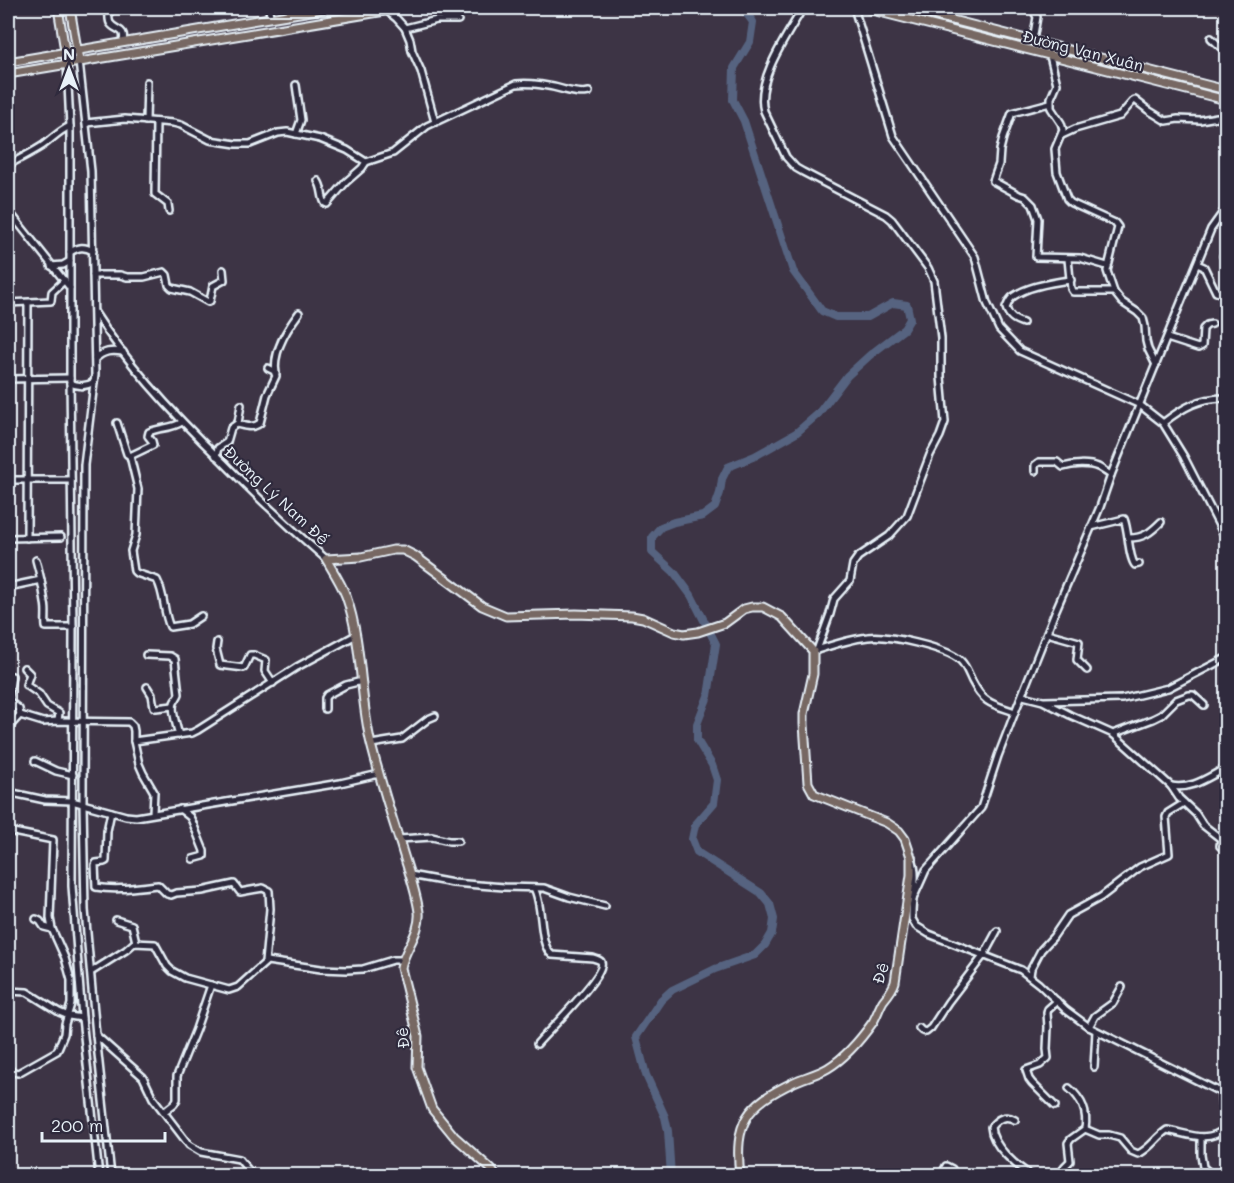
<svg xmlns="http://www.w3.org/2000/svg" width="1234" height="1183" font-family="Mali,sans-serif">
  <rect width="100%" height="100%" fill="#3d3445"/>
  <filter id="ink" filterUnits="userSpaceOnUse"><feTurbulence type="fractalNoise" baseFrequency=".0167" numOctaves="2"/><feDisplacementMap in="SourceGraphic" scale="12" xChannelSelector="R" yChannelSelector="G"/><feConvolveMatrix kernelMatrix="1 2 1 2 8 2 1 2 1" color-interpolation-filters="sRGB"/></filter>
  <g filter="url(#ink)">
    <g fill="none" stroke-linecap="round" stroke-linejoin="round">
      <polyline stroke="#566480" stroke-width="8" points="671,1176 668,1131 665,1117 646,1075 636,1037 661,1000 672,990 715,969 755,955 765,945 772,933 774,919 770,904 761,893 697,852 692,839 695,825 714,803 717,780 712,765 697,740 697,724 708,696 716,644 691,595 674,572 652,552 652,537 661,527 674,522 703,516 715,507 720,493 722,479 728,467 755,456 796,433 818,414 847,376 870,355 904,329 910,319 907,305 893,303 868,317 836,317 822,311 793,271 744,121 733,100 734,68 750,42 753,22 747,14 739,8"/>
      <defs>
        <g id="minor">
          <path d="M109,8C109,12 108,19 110,23C116,32 126,27 123,42"/>
          <polyline points="269,8 270,17"/>
          <path d="M803,8C788,34 755,80 764,111L786,157L796,168L803,172L886,215L892,220L928,268L934,281L941,338V377L945,422L940,436L930,455L907,516L889,536L858,557L853,564L850,581L834,599L830,614L817,650"/>
          <polyline points="854,8 893,136 975,257 987,303 999,329 1020,351 1140,405 1163,423 1184,457 1226,539"/>
          <polyline points="1032,8 1037,17 1033,40"/>
          <polyline points="387,11 396,18 405,28 410,40 412,51 421,71 435,122"/>
          <polyline points="405,28 437,20 458,20"/>
          <polyline points="1211,38 1226,52"/>
          <polyline points="1050,56 1057,84 1051,98 1051,108 1061,123 1063,130 1055,149 1057,172 1067,199 1071,203 1115,223 1118,227 1107,271 1114,292 1122,302 1137,312 1143,318 1145,326 1146,341 1148,349 1156,365"/>
          <polyline points="79,61 91,171 95,375 84,465 83,804 85,910 96,1035 111,1176"/>
          <polyline points="67,63 70,126 70,378 73,627 72,886 82,1018 99,1176"/>
          <polyline points="296,85 301,120 296,134"/>
          <polyline points="1050,103 1012,113 1003,138 1000,150 999,164 993,181 1019,195 1025,197 1033,205 1038,219 1036,257 1080,258 1107,266"/>
          <polyline points="146,121 147,82"/>
          <polyline points="156,122 155,194 168,204 169,211"/>
          <path d="M86,123L125,119L173,123L181,125L210,140L236,144H250L278,133L287,132L320,139L347,150L366,162L393,153L427,126L516,84C530,82 552,86 565,90C574,92 580,94 589,92"/>
          <polyline points="1062,135 1075,129 1120,116 1133,101 1135,100 1148,110 1166,121 1178,119 1200,120 1217,117"/>
          <path d="M8,165C19,159 31,153 42,146C52,139 59,131 70,126"/>
          <path d="M318,181C323,188 321,196 325,203L327,204L346,182L362,168L366,162"/>
          <polyline points="8,210 70,288"/>
          <path d="M70,252C79,247 84,246 93,251"/>
          <polyline points="1223,256 1226,261"/>
          <polyline points="1068,259 1071,289 1073,292 1114,292"/>
          <polyline points="1197,264 1204,267 1216,292 1220,293 1226,288"/>
          <polyline points="51,266 63,265 70,261"/>
          <polyline points="93,275 120,275 127,277 144,277 164,272 167,275 169,285 172,288 190,292 208,302 210,301 213,286 224,280 223,270"/>
          <polyline points="8,303 51,301 52,292 65,280"/>
          <path d="M95,313C130,368 176,417 223,462C256,496 290,528 326,559"/>
          <path d="M1023,323C1014,320 1009,317 1006,308C1008,303 1010,298 1014,296C1028,286 1054,282 1071,280"/>
          <polyline points="1167,338 1198,348 1202,346 1203,329 1207,325 1212,324"/>
          <path d="M95,359C104,351 111,350 123,352"/>
          <path d="M276,373C272,352 287,329 299,313"/>
          <polyline points="8,379 70,378"/>
          <path d="M70,383C79,387 86,387 94,382"/>
          <path d="M117,423L127,454L130,456L138,489L136,535L131,551L134,571L136,573L157,580C165,595 163,612 170,627L189,624L201,616"/>
          <path d="M1163,423C1182,408 1201,397 1226,398"/>
          <path d="M237,424C245,426 253,429 260,423L267,395L276,376L274,371L268,368"/>
          <path d="M130,456L153,445L152,441L148,436L149,432C160,427 172,429 182,422"/>
          <polyline points="216,456 218,448 227,442 231,428 238,423 241,405"/>
          <path d="M1035,471V465L1039,462H1057L1063,467C1073,464 1088,463 1098,467C1102,469 1107,473 1111,475"/>
          <polyline points="8,480 71,480"/>
          <path d="M1091,527L1124,519C1129,531 1128,556 1135,565L1139,564"/>
          <polyline points="8,538 61,537"/>
          <polyline points="27,538 28,303"/>
          <path d="M1129,538C1144,538 1151,532 1161,522"/>
          <path d="M36,560C40,574 43,589 45,603C47,611 45,619 46,627H73"/>
          <polyline points="8,587 41,580"/>
          <polyline points="1047,633 1079,642 1077,660 1087,670"/>
          <polyline points="217,642 216,649 220,665 244,668 250,655 254,655 266,660 265,671 273,683"/>
          <path d="M814,651C832,645 850,639 868,637C886,634 948,648 961,661C966,666 969,675 972,681C984,704 992,704 1015,712"/>
          <path d="M146,655L170,656L175,659L179,694C178,697 175,700 174,703C171,709 177,728 179,735"/>
          <polyline points="24,668 30,674 26,685 39,694 47,706 59,713 58,721"/>
          <polyline points="12,676 8,700 19,709 20,715"/>
          <polyline points="147,687 152,695 154,707 156,708 173,706"/>
          <path d="M1023,696L1043,701L1070,715L1113,734L1171,786C1192,790 1208,777 1226,768"/>
          <polyline points="1045,701 1122,699 1168,688 1226,658"/>
          <polyline points="325,709 325,698 327,695 346,685 362,681"/>
          <polyline points="8,728 20,715 43,722 58,721 129,722 133,726 134,731 134,741 139,764 143,773 154,792 153,813"/>
          <polyline points="1113,734 1153,719 1161,715 1176,700 1189,695 1193,695 1204,705"/>
          <polyline points="134,741 192,733 198,730 297,667 356,635"/>
          <polyline points="371,744 402,739 428,719 435,716"/>
          <polyline points="35,761 56,771 73,775"/>
          <polyline points="1171,786 1179,798 1196,814 1203,825 1221,839 1220,846 1226,851"/>
          <polyline points="8,792 45,800 72,801 126,816 136,817 340,783 379,774"/>
          <polyline points="180,809 190,817 192,821 204,851 204,856 193,859"/>
          <path d="M111,812L107,831L106,861L104,862L96,863L95,865L96,887C117,891 137,887 158,885L167,894L171,895L176,893L202,891L234,884L240,892L263,888L269,891L270,909L265,962"/>
          <polyline points="8,831 53,840 50,918 52,929 65,958 71,980 71,1004 65,1024 64,1034 57,1051 18,1073 13,1072 8,1068"/>
          <polyline points="399,839 432,837 449,841 458,841"/>
          <path d="M912,858C919,877 912,895 912,914V919L916,926L929,934L1021,970L1039,984L1066,1010L1089,1027L1226,1095"/>
          <polyline points="410,875 453,883 504,887 544,888 569,897 605,906"/>
          <path d="M534,888C544,906 538,944 552,955L593,958C595,959 601,960 601,962C607,974 546,1033 537,1044"/>
          <polyline points="913,899 926,870 981,808 998,756 1015,712 1055,612 1100,507 1111,475 1186,290 1211,229 1226,208"/>
          <polyline points="36,919 40,921 44,927 52,929"/>
          <polyline points="116,920 132,925 136,942"/>
          <polyline points="91,972 126,950 134,943 155,944 167,966 172,971 185,978 229,990 238,987 267,961 321,969 347,970 363,969 393,960 402,960"/>
          <polyline points="1030,976 1031,969 1041,950 1053,937 1068,915 1101,897 1140,867 1169,854 1166,817 1168,813 1184,803"/>
          <polyline points="8,991 27,992 59,1012 69,1016 82,1018"/>
          <polyline points="1089,1027 1095,1016 1113,1003 1122,987"/>
          <polyline points="919,1028 922,1031 926,1032 931,1028 948,1002 984,955 997,931"/>
          <polyline points="96,1035 143,1077 153,1098 189,1145 201,1152 239,1159 253,1176"/>
          <polyline points="1094,1067 1096,1031"/>
          <path d="M1069,1088C1082,1099 1088,1112 1085,1129"/>
          <polyline points="1221,1092 1222,1107 1226,1122"/>
          <polyline points="1055,1106 1032,1083 1029,1079 1026,1070 1040,1065 1048,1058 1047,1049 1048,1027 1047,1013 1048,1009 1057,1001"/>
          <polyline points="165,1111 174,1104 177,1099 177,1076 196,1029 211,985"/>
          <path d="M1015,1120C1005,1114 997,1119 991,1127C992,1146 1016,1166 1032,1176"/>
          <path d="M1085,1129L1099,1135H1109L1120,1138L1131,1151L1138,1154C1150,1149 1156,1137 1167,1130C1189,1134 1207,1144 1226,1128"/>
          <polyline points="1201,1137 1201,1155 1203,1167 1213,1176"/>
          <polyline points="941,1176 946,1166 952,1169"/>
          <polyline points="1061,1176 1064,1167 1070,1161 1068,1143 1071,1139 1085,1129"/>
        </g>
        <g id="major">
          <polyline points="58,8 67,63"/>
          <polyline points="70,8 79,61"/>
          <polyline points="864,8 1226,100"/>
          <polyline points="905,8 1226,90"/>
          <polyline points="8,62 329,8"/>
          <polyline points="8,74 403,8"/>
          <path d="M496,1176L491,1169L454,1136L432,1109L417,1067L418,1036L401,968C404,949 421,933 419,912C416,890 407,867 401,846C390,812 380,779 371,744C359,695 363,644 346,596C341,583 333,571 326,559L361,557L393,550H403L415,556L482,606L506,616L576,614L632,616L643,618L674,632L684,634L698,632L725,623L744,609L752,607H763L782,617L813,651V674L804,714V724L808,783L814,794L887,823L899,831L905,839L911,857V875L895,982C893,989 888,995 883,1001C879,1008 877,1015 873,1022C861,1039 846,1057 828,1068C818,1074 805,1077 794,1082C746,1105 734,1122 740,1176"/>
        </g>
      </defs>
      <use href="#minor" stroke="#e8f1f8" stroke-width="10"/>
      <use href="#major" stroke="#e8f1f8" stroke-width="11"/>
      <use href="#minor" stroke="#2f2a3d" stroke-width="5"/>
      <use href="#major" stroke="#776864" stroke-width="7"/>
    </g>
  </g>
  <g text-anchor="middle" dominant-baseline="central" stroke-width="4.5" stroke-linejoin="round" paint-order="stroke">
    <g font-size="16" fill="#e8f1f8" stroke="#2f2a3d">
      <text transform="translate(1083 50) rotate(14)">Đường Vạn Xuân</text>
      <text transform="translate(277 495) rotate(43)">Đường Lý Nam Đế</text>
      <text transform="translate(880 973) rotate(-73)">Đê</text>
      <text transform="translate(402 1038) rotate(-96)">Đê</text>
    </g>
  </g>
  <rect width="1234" height="1183" fill="none" stroke="#2f2a3d" stroke-width="30"/>
  <rect x="15" y="15" width="1204" height="1153" fill="none" stroke="#e8f1f8" stroke-width="2" filter="url(#ink)"/>
  <g transform="translate(69 69)" stroke="#2f2a3d" stroke-width="4.5" paint-order="stroke">
  <path d="M0-4.5L10 22L0 15L-10 22Z" fill="#e8f1f8"/>
  <text y="-9" font-size="16" font-weight="bold" text-anchor="middle" fill="#e8f1f8">N</text>
  </g>
  <path d="M42 1132v9h123v-9" fill="none" stroke="#e8f1f8" stroke-width="3"/>
  <text x="51" y="1132" font-size="18" fill="#e8f1f8" stroke="#2f2a3d" stroke-width="4.5" paint-order="stroke">200 m</text>
</svg>
